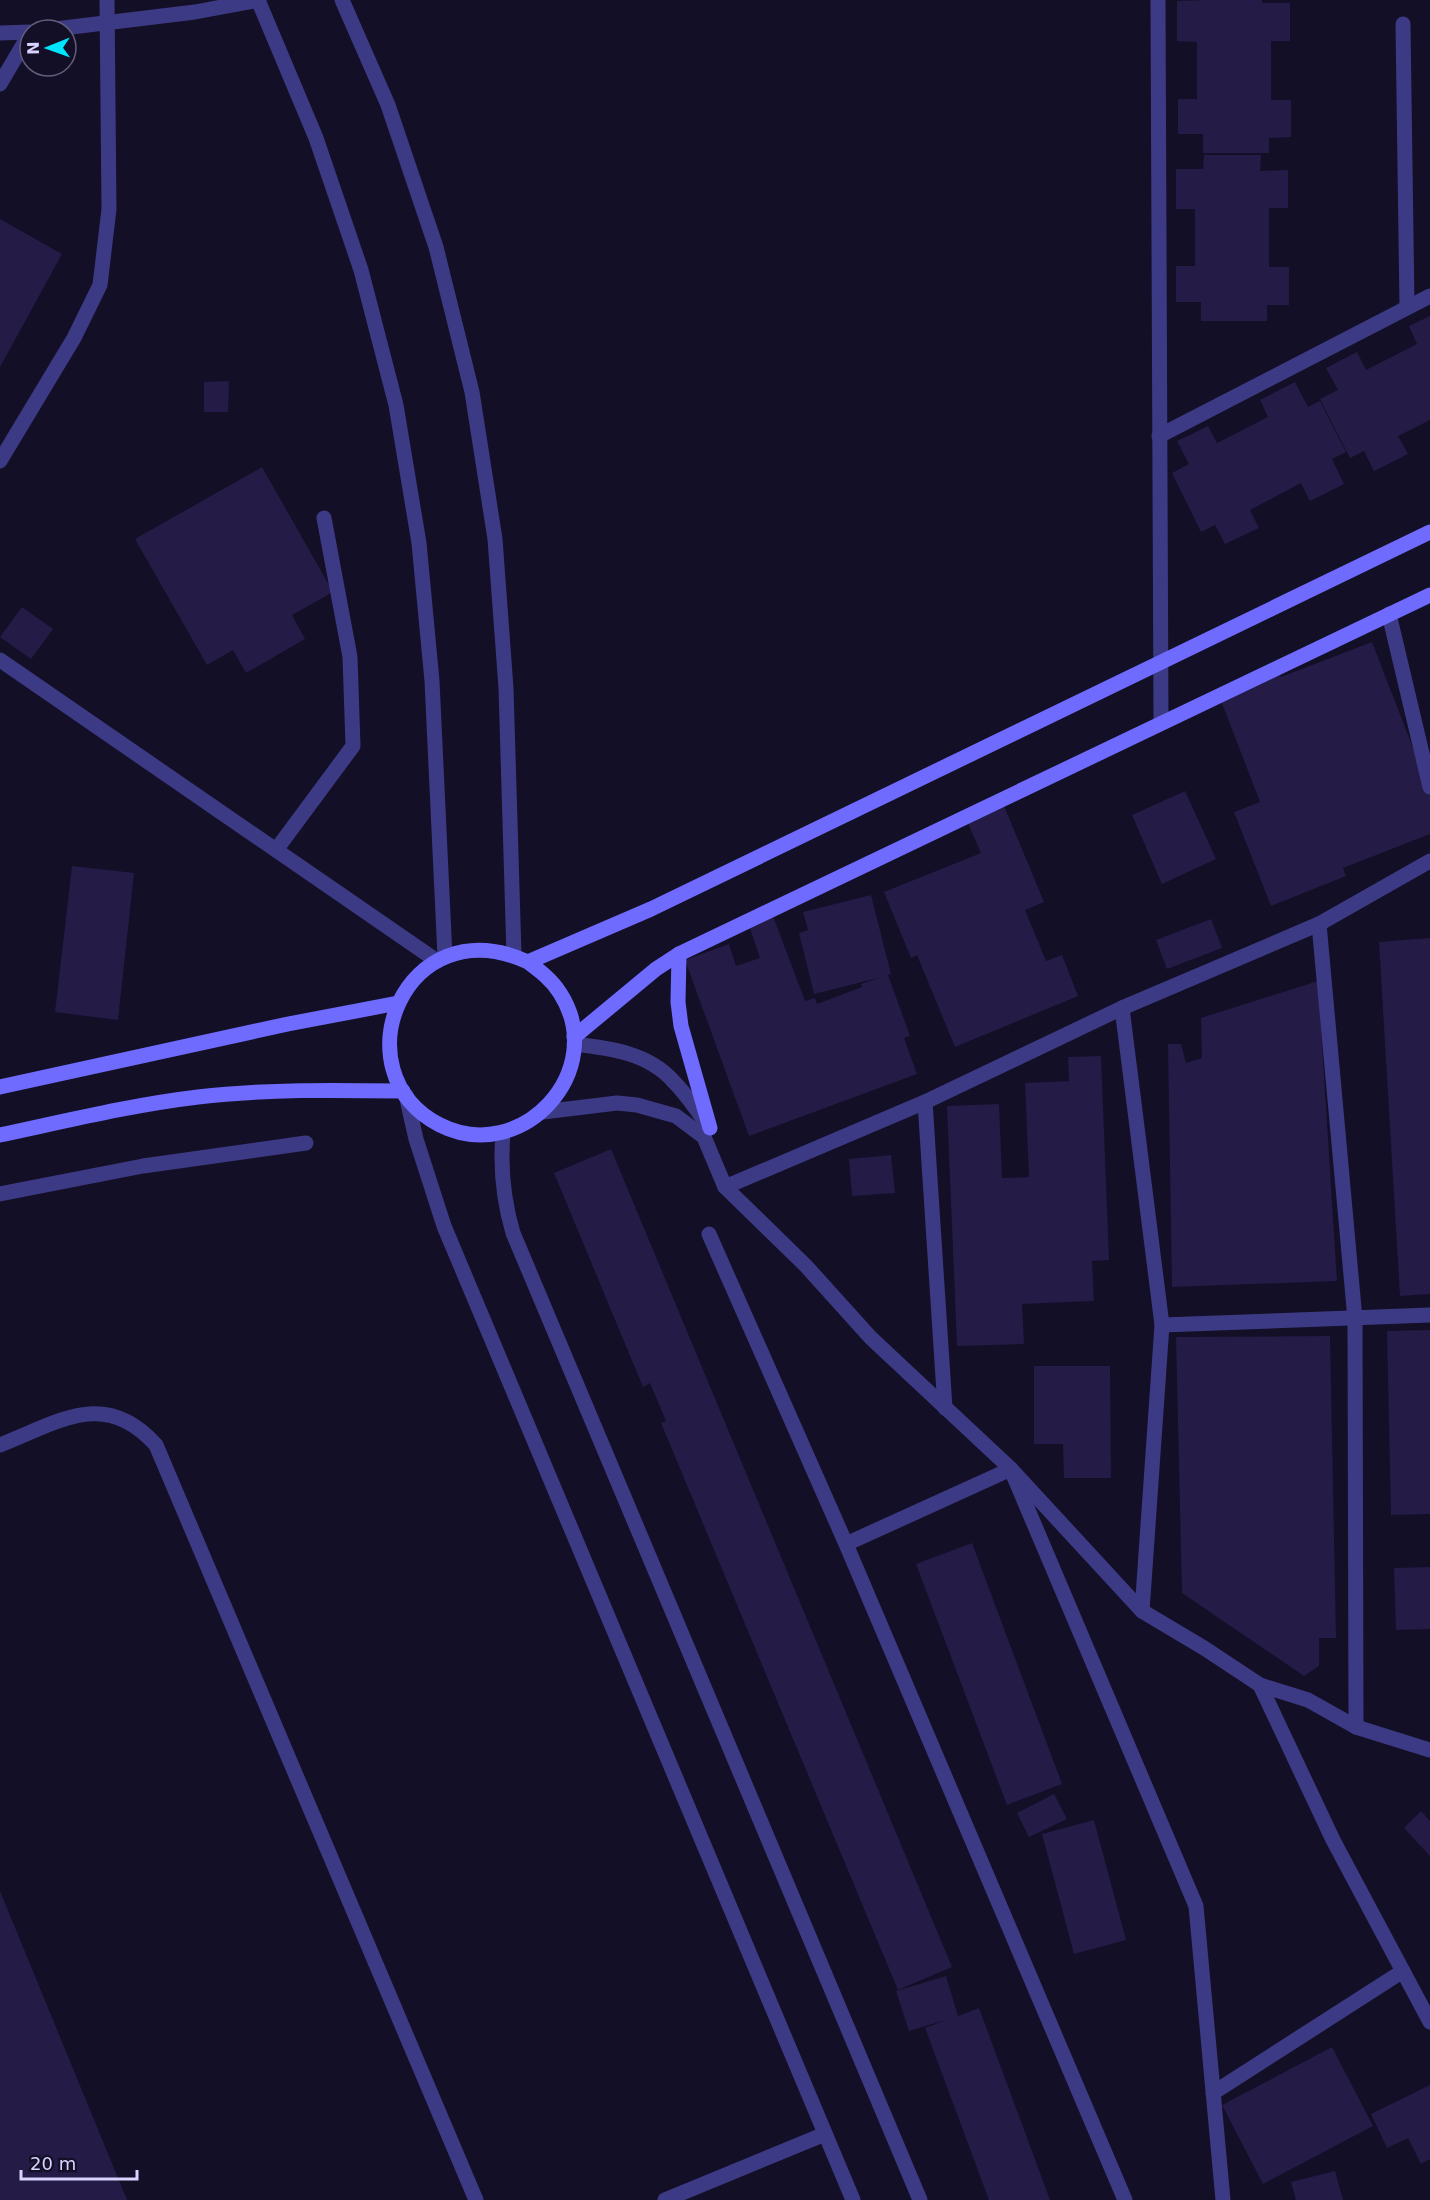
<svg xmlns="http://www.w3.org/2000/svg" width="1430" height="2200" font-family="'DejaVu Sans',sans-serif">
  <rect width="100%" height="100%" fill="#130f26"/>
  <g fill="#241b47">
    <polygon points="1205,0 1262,0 1262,3 1290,3 1290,41 1271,41 1271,100 1291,100 1291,137 1269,138 1269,153 1203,153 1203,134 1178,134 1178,99 1197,99 1197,42 1177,41 1177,1"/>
    <polygon points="1204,155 1261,155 1260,171 1288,170 1288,208 1269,208 1269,267 1289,267 1289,305 1267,305 1267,321 1201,321 1201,302 1176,302 1176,266 1195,266 1195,209 1176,209 1176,169 1203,169"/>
    <polygon points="0,219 62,254 0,367"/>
    <polygon points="1430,316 1430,420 1398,436 1408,454 1374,471 1364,451 1350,458 1320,399 1338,390 1326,368 1357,352 1366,370 1417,344 1409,326"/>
    <polygon points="229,381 228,412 204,412 204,382"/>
    <polygon points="1295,382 1308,407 1320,401 1346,452 1332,459 1344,484 1310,501 1301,483 1250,510 1259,528 1225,544 1215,525 1201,532 1172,473 1189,464 1177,441 1208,426 1217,443 1268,417 1260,400"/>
    <polygon points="262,467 333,592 292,615 305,639 246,673 233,650 207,665 135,539"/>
    <polygon points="22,607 53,629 31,659 0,637"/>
    <polygon points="1372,642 1430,792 1430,834 1343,868 1346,876 1271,906 1234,812 1260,802 1220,698 1279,674 1281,677"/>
    <polygon points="1185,791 1216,859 1162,884 1132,815"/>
    <polygon points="1004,806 1044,902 1025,910 1046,961 1062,955 1078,996 955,1047 917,955 911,958 884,892 981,853 967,821"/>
    <polygon points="72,866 134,873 118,1020 55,1012"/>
    <polygon points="871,895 891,974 888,975 910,1036 904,1038 917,1074 749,1136 685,960 729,944 736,966 760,958 749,925 773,916 805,1001 815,998 817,1004 862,987 861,984 882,977 814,994 799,933 808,930 803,912"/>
    <polygon points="1211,919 1222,948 1167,969 1156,940"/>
    <polygon points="1430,938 1430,1294 1400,1296 1379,942"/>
    <polygon points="1318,981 1337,1281 1172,1287 1168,1044 1181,1044 1186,1063 1202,1058 1201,1018"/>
    <polygon points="1101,1056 1109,1260 1092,1261 1094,1301 1022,1304 1024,1344 957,1346 947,1106 999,1104 1002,1178 1029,1177 1025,1083 1069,1081 1068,1057"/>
    <polygon points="611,1149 952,1967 898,1990 661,1423 666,1421 650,1383 643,1387 554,1173"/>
    <polygon points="891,1155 895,1193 852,1196 849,1159"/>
    <polygon points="1430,1330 1430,1514 1391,1515 1387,1331"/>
    <polygon points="1330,1336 1336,1638 1319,1638 1319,1666 1304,1676 1182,1593 1176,1337"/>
    <polygon points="1034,1366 1110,1366 1111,1478 1064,1478 1063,1444 1034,1444"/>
    <polygon points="972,1543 1062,1784 1007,1805 916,1564"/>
    <polygon points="1430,1567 1430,1629 1396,1630 1394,1568"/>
    <polygon points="1054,1794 1067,1819 1029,1837 1017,1813"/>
    <polygon points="1421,1811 1430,1821 1430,1856 1404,1828"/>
    <polygon points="1094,1820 1126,1940 1074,1954 1042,1834"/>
    <polygon points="0,1891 127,2200 0,2200"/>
    <polygon points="946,1976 958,2016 979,2008 1050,2200 989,2200 925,2028 946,2020 909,2031 896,1991"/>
    <polygon points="1332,2047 1373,2126 1263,2184 1222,2105"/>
    <polygon points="1430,2085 1430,2159 1421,2164 1408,2138 1387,2148 1371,2114"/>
    <polygon points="1335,2171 1343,2200 1296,2200 1291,2182"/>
  </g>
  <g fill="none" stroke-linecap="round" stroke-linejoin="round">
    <g stroke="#3d3a85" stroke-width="15">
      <polyline points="276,850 353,746 350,657 324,518"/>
      <polyline points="0,1194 143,1166 306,1143"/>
      <polyline points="709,1234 846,1544 1125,2200"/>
      <path d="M0,1445C59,1422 105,1388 156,1445L476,2200"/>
      <polyline points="846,1544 1011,1469"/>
      <polyline points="665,2200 825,2134"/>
    </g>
    <g stroke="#3d3a85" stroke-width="15">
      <polyline points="258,0 316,138 361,270 396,405 419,543 432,681 445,957"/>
      <polyline points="342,0 388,105 436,247 472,392 495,539 506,688 514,955"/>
      <polyline points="1158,0 1161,723"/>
      <polyline points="1403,24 1407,307"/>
      <polyline points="47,30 195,12 259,0"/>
      <polyline points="0,33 30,32"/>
      <polyline points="0,84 30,33"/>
      <polyline points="1159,436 1430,296"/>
      <polyline points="0,461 74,338 100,285 109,209 107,0"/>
      <polyline points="1389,614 1430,787"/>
      <polyline points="0,660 437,961"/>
      <polyline points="1319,924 1355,1319 1356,1727"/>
      <polyline points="1122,1008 1162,1325 1142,1611"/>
      <polyline points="406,1095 416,1139 444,1226 853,2200"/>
      <polyline points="925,1102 945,1408"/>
      <path d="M503,1133C500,1168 503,1199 513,1233L920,2200"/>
      <polyline points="725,1187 925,1102 1122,1008 1319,924 1430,861"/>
      <polyline points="1162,1325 1430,1315"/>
      <polyline points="1012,1472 1196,1906 1223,2200"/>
      <polyline points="1260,1685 1333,1840 1430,2022"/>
      <polyline points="1213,2093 1403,1971"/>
    </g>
    <g stroke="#3d3a85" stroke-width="15">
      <path d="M574,1044C610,1048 649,1053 674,1082C687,1095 698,1112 709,1127"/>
      <polyline points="543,1112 617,1103 637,1105 676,1116 704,1137 725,1187 806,1266 871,1338 1011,1469 1142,1611 1204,1648 1260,1685 1308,1700 1356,1727 1430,1750"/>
    </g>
    <g stroke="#6f6bff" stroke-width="15">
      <polyline points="679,954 678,1002 681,1026 710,1128"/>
      <path d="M528,962C540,971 552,980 560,993C610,1071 521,1166 440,1125C337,1072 405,905 528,962L651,909L1430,532"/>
      <polyline points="574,1037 656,969 679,954 1430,595"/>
      <polyline points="0,1087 288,1024 398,1003"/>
      <path d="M0,1135C66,1121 131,1105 198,1097C266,1089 335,1090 403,1091"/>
    </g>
  </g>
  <g transform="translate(48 48) rotate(269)"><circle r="28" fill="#130f26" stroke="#625e7d" stroke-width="1.5"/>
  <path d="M0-4.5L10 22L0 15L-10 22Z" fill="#00e5ff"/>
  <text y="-9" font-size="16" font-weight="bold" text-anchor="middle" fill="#d9d4ff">N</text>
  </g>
  <path d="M21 2170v9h116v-9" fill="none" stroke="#d9d4ff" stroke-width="3"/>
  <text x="30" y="2170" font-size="18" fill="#d9d4ff" stroke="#130f26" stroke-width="4.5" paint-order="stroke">20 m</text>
</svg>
